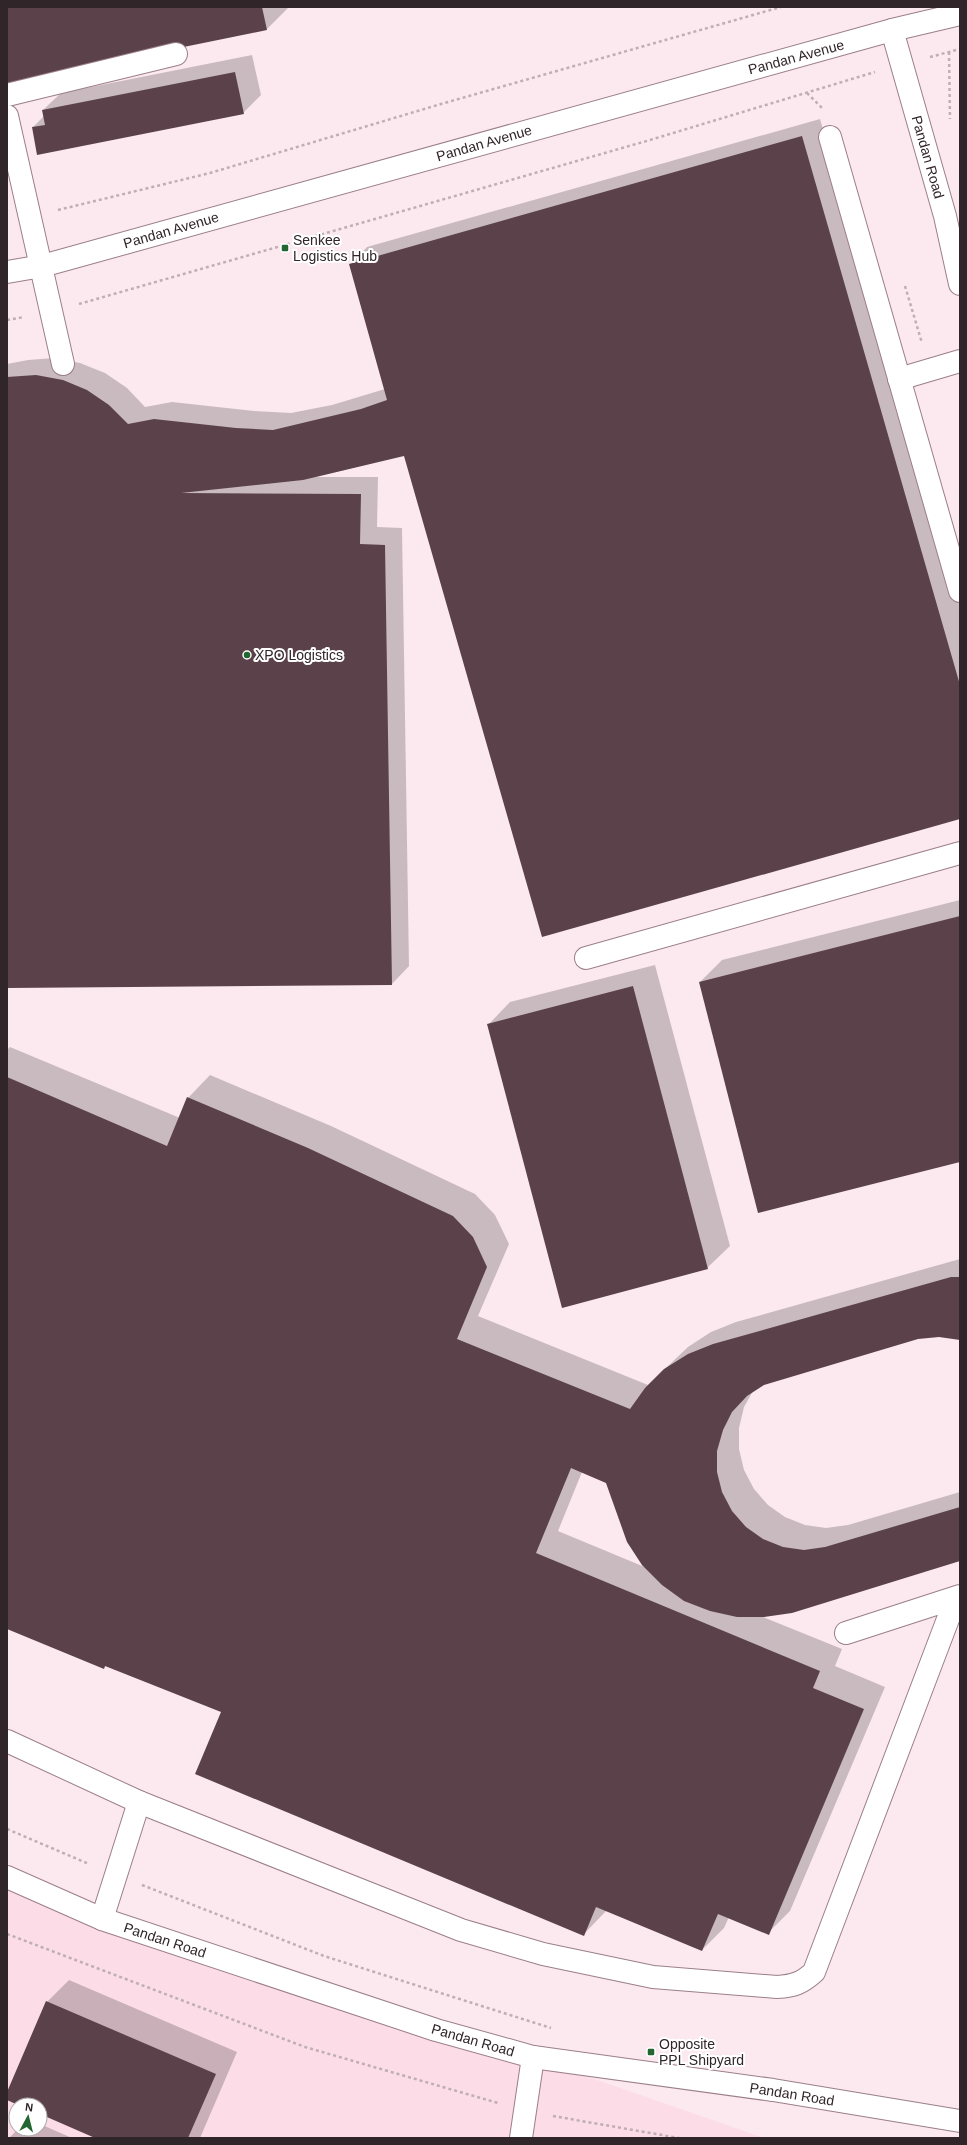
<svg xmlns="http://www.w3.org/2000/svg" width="967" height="2145" font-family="Helvetica,sans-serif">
  <rect width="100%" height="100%" fill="#fce9ef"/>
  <path fill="#fcdce6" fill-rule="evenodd" d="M7,1875L764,2138H7ZM16,2105H40V2129H16Z"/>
  <g fill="#0003" fill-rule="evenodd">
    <polygon points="7,7 289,7 267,29 7,82"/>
    <polygon points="252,55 261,95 243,113 33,127 44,116 43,110 61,93"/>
    <polygon points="820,119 960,607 960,818 404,455 316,477 378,477 377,527 402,528 409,966 392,984 7,987 7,364 28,360 54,358 80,363 105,373 127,388 145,407 172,402 254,411 291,413 332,405 385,389 350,265 367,247"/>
    <polygon points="960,900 960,1161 700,982 722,960"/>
    <polygon points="655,965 730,1246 707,1268 488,1025 510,1002"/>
    <path d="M10,1047L180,1118L188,1098L210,1075L331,1126L475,1194L495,1215L509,1244L478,1316L648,1385L688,1347L711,1332L736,1322L960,1259V1339L939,1336L918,1338L764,1384L753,1391L744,1407L739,1428V1449L744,1470L754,1489L768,1505L785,1517L805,1525L826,1528L848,1525L960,1492V1560L763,1617L842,1649L835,1666L885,1687L790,1911L768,1933L729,1917L724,1928L702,1950L607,1910L583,1935L222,1711L106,1665L104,1668L7,1627V1050ZM582,1472L607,1483L647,1568L558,1531Z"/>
    <polygon points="69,1980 237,2052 200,2138 98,2138 40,2113 40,2105 21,2105 7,2099 7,2095 47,2002"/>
    <polygon points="40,2124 72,2138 9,2138 18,2129 40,2129"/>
  </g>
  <g fill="#5b424a">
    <polygon points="7,7 262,7 267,30 7,83"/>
    <polygon points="235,72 244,114 37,155 32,127 45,125 42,110"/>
    <polygon points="802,136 960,685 960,819 542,937 404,456 303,480 181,493 361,494 360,544 385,545 392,985 7,988 7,377 36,375 63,380 87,390 109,405 128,424 154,419 236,428 273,430 361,409 387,400 349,264"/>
    <polygon points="960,916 960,1162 758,1213 699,982"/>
    <polygon points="633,986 708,1269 562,1308 487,1024"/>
    <polygon points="7,1077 167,1146 187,1097 308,1148 453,1216 473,1237 487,1267 457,1339 630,1409 645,1388 664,1369 688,1354 713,1344 951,1277 960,1277 960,1340 939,1337 918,1339 764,1385 747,1396 732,1412 723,1430 717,1451 717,1472 722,1492 732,1511 746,1527 763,1539 783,1547 804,1550 825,1547 960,1507 960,1561 792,1613 764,1617 737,1617 710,1611 684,1601 662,1585 642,1565 627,1542 606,1483 571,1468 536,1553 820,1671 813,1688 864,1709 769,1935 718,1914 702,1951 596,1907 584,1936 195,1774 221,1712 105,1666 104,1669 7,1629"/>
    <polygon points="46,2001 216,2074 188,2138 95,2138 40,2114 40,2105 18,2105 7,2100 7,2092"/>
  </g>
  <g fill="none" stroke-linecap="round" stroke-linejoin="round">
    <defs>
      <g id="minor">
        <polyline points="892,30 945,216 960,284"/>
        <polyline points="7,95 176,54"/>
        <polyline points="7,116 63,364"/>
        <polyline points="830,137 960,591"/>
        <polyline points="7,272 42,266 892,30 960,14"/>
        <polyline points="899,379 960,361"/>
        <polyline points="586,958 960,853"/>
        <polyline points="846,1633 960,1596"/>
        <path d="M7,1741L139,1802L461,1930L543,1954L653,1977L777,1987C794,1986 802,1983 814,1972L956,1598"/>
        <polyline points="7,1877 102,1919 436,2030 533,2057 773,2090 960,2121"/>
        <polyline points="102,1919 139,1802"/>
        <polyline points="521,2138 533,2057"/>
      </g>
    </defs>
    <use href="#minor" stroke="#9b7f88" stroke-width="24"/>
    <g stroke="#bfaeb3" stroke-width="2.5" stroke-dasharray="3 3" stroke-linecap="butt">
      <polyline points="949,52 950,119"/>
      <polyline points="930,57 960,49"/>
      <polyline points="807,93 823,109"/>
      <polyline points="58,210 210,173 441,104 781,7"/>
      <polyline points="905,286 922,343"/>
      <polyline points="79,304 650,140 875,72"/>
      <polyline points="7,320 24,317"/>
      <polyline points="7,1829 89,1864"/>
      <polyline points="142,1885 324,1956 551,2028"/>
      <polyline points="7,1934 305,2047 498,2103"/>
      <polyline points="553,2116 679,2138"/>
    </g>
    <use href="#minor" stroke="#fff" stroke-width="22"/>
  </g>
  <g fill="#226631" stroke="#fff" stroke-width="1.5">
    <rect x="281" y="244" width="8" height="8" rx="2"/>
    <circle cx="247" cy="655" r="4"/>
    <rect x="647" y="2048" width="8" height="8" rx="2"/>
  </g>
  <g text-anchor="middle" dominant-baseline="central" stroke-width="4" stroke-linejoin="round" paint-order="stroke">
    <g font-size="14" fill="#302528" stroke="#fff">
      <text transform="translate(796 57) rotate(-15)">Pandan Avenue</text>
      <text transform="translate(484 143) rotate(-16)">Pandan Avenue</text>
      <text transform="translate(928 157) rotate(74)">Pandan Road</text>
      <text transform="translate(171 230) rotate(-16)">Pandan Avenue</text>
      <text transform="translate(165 1940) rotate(18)">Pandan Road</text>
      <text transform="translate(473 2040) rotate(16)">Pandan Road</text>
      <text transform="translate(792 2094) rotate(9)">Pandan Road</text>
    </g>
    <g font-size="14" fill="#302528" stroke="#fff" text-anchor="start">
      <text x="293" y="240">Senkee<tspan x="293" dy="16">Logistics Hub</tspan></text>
      <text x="255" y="655">XPO Logistics</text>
      <text x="659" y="2044">Opposite<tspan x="659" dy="16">PPL Shipyard</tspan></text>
    </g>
  </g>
  <rect width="967" height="2145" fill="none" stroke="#302528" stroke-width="16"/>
  <g transform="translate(28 2117) rotate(7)"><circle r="19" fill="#ffffff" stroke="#aca8a9"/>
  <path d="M0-3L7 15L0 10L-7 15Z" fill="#226631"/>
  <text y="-6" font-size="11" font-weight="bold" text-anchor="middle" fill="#302528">N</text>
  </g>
</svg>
